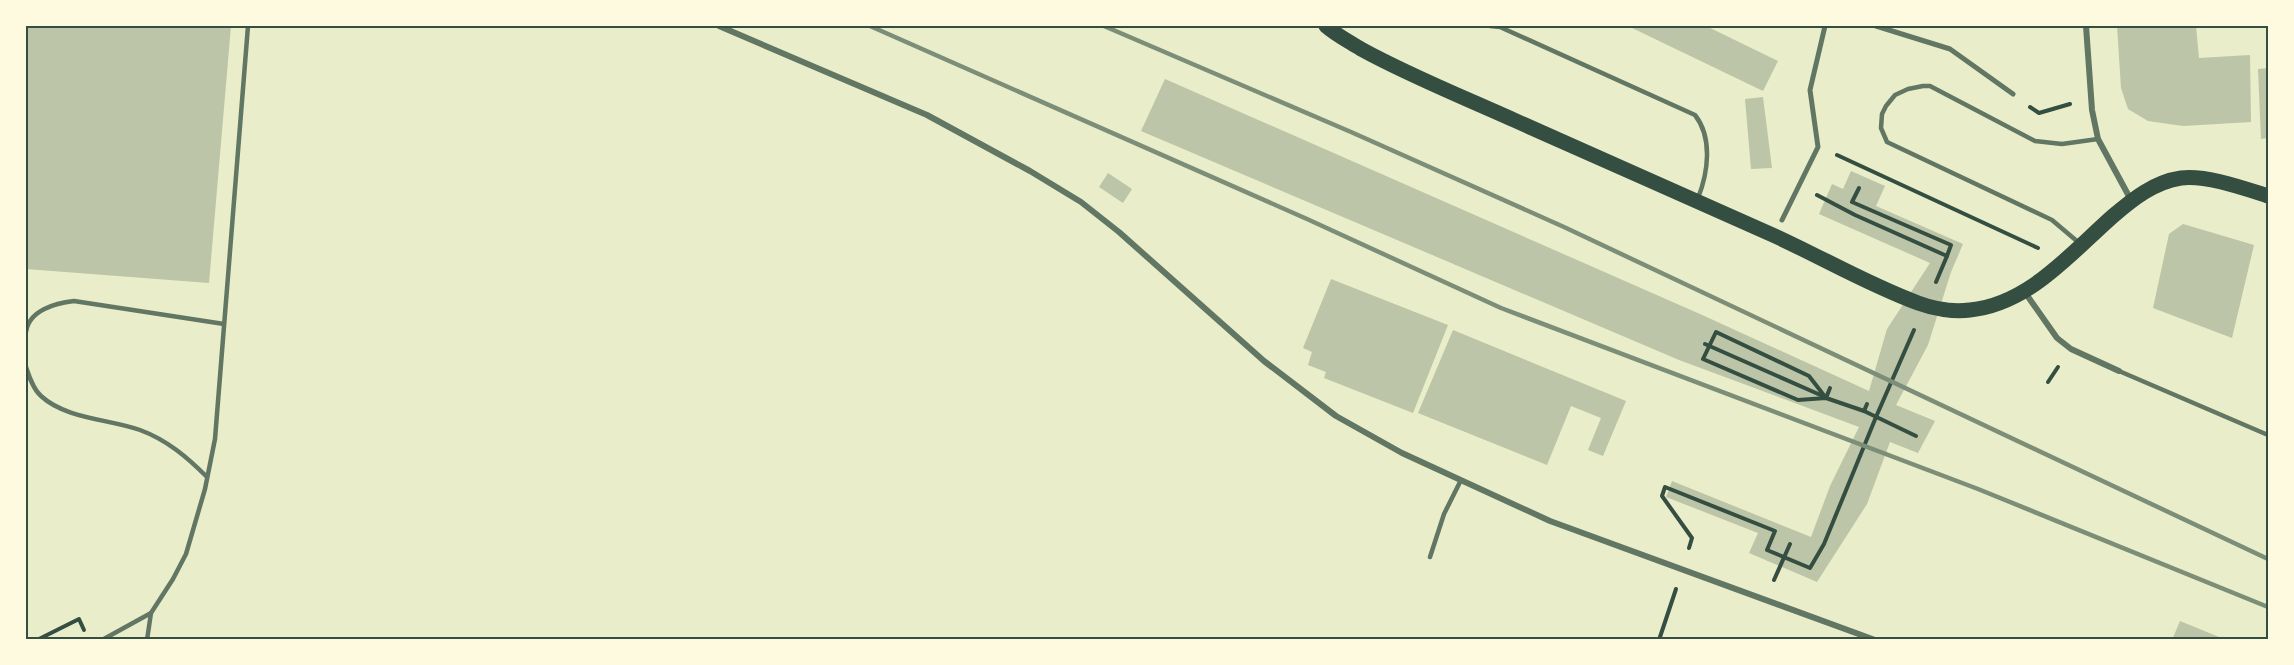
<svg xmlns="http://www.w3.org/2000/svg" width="2294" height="665" font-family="'Varela Round',sans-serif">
  <rect width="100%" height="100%" fill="#e9edc9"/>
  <g fill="#bcc5a7">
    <polygon points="26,26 231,26 209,283 26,269"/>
    <polygon points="1628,26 1706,26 1778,61 1763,91"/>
    <polygon points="2117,26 2196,26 2199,58 2250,55 2251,122 2183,126 2148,121 2128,109 2121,88"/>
    <polygon points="2268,68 2268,138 2261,139 2258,69"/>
    <polygon points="1165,79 1700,314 1869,391 1887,329 1930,263 1819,214 1832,184 1843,189 1851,171 1885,186 1876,206 1963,244 1951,272 1928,345 1896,405 1935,421 1918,453 1890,442 1867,504 1817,582 1749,553 1758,533 1666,497 1672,481 1811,537 1830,486 1859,427 1679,360 1141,131"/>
    <polygon points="1763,97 1772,168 1751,169 1745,99"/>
    <polygon points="1108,173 1132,189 1123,203 1099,187"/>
    <polygon points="2183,224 2254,245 2232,338 2153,308 2169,234"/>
    <polygon points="1331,279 1448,325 1413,413 1324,378 1326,372 1308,365 1312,352 1303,348"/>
    <polygon points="1453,330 1626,401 1603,456 1588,450 1601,418 1571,406 1547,465 1418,413"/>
    <polygon points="2180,621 2224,639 2224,640 2172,640"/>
  </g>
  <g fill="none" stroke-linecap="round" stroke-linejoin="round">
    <g stroke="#344e41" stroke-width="4">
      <polyline points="2030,107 2039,113 2070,104"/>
      <polyline points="1837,155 2038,248"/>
      <polyline points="1859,188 1852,202 1951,245 1947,256"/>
      <polyline points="1817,195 1855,215 1947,256 1936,282"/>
      <polyline points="1705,344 1825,397"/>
      <polyline points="2048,382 2058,367"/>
      <polyline points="1826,398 1809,376 1716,332 1703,359 1798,400 1826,398 1864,411 1916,436"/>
      <polyline points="1826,398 1830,388"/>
      <polyline points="1864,411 1867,404"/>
      <polyline points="1689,548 1692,538 1662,496 1665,487 1775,531 1767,550 1810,568 1824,544 1876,417 1914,330"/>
      <polyline points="1774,580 1790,544"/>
      <polyline points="37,640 79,619 84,630"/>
      <polyline points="1659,640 1676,589"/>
    </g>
    <g stroke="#617663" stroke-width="4.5">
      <path d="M1490,26L1500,27L1695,115C1713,138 1708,173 1698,198"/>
      <polyline points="2078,242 2052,220 1887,142 1881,128 1882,114 1886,106 1895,95 1908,89 1923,86 1930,86 2035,141 2062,144 2098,139"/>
      <path d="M26,332C29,310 56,303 74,301L224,324"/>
      <path d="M26,367C29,376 33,389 41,396C66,419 109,419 140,430C167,440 187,457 207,477"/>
      <polyline points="2119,371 2268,435"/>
      <polyline points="1430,557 1444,514 1461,480"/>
      <polyline points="102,640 151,613"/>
      <polyline points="147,640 151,613 173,579 186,554 205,489 215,439 248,26"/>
    </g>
    <g stroke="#617663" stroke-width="5">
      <polyline points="1876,26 1950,49 2013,94"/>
      <polyline points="1782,220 1818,147 1810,90 1825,26"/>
    </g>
    <g stroke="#617663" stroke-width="6">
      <polyline points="719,26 927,115 1030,171 1081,202 1119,232 1264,361 1336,416 1402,453 1550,521 1875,640"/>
      <polyline points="2086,26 2092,110 2098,139 2131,200"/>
      <polyline points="2024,291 2057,338 2071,349 2119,371"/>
    </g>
    <path stroke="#344e41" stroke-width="15" d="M1326,26C1336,35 1350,42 1361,49C1410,76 1463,97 1514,120C1601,159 1688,197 1775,236C1823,258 1869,285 1918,303C1934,309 1954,312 1970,310C2029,304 2071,253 2113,216C2133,199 2154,182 2181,178C2207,175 2243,188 2268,196"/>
    <g stroke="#7c8e77" stroke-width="4.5">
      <polyline points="870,26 1307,219 1501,308 1978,489 2268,607"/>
      <polyline points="1104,26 1351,132 1564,227 2268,559"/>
    </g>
  </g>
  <rect width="2294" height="665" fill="none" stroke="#fefae0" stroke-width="54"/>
  <rect x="27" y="27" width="2240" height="611" fill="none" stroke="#344e41" stroke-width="2"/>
</svg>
